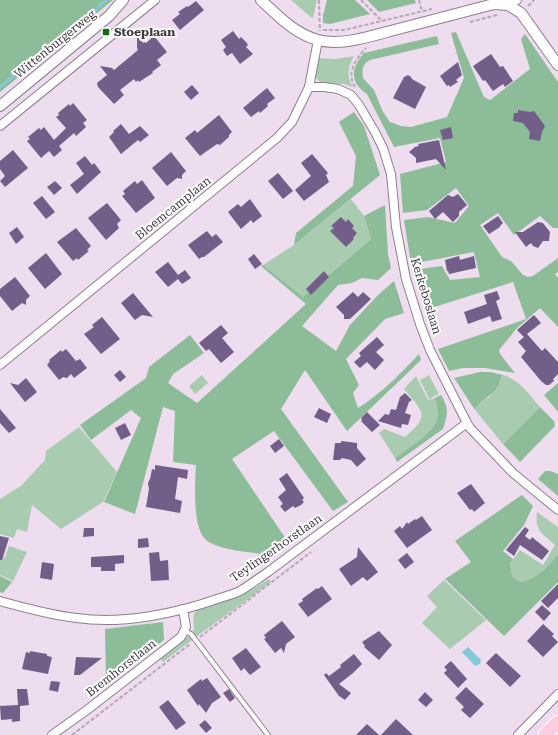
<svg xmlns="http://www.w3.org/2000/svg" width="558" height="735" font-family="'Roboto Serif',serif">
  <rect width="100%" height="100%" fill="#eedcef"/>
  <g fill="#a9ccb1">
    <polygon points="291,0 317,0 313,18 312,18"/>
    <path d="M354,56C348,67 346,77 353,87L344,84L321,83L316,78L315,72L318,58L335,59Z"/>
    <polygon points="351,199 364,216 371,239 303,297 263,265 294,245"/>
    <polygon points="202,375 208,383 195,394 189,386"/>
    <polygon points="429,375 439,394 429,399 420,380"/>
    <path d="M503,375C521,381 528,393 540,407L503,444L475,410L479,402L489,397Z"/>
    <path d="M416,376L428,400L435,398C436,405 439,412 437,420C432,434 407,449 395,458L379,433L384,429L405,437C409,433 417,427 420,421C427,411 410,397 404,389Z"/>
    <polygon points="79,427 117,472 103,502 61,529 32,505 27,532 17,529 14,538 0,534 0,499 22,485 45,460 46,451"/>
    <path d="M537,512L558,527V554C547,567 537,579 520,582L512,576L510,563L520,550L543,565L555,545C542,533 535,532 537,512Z"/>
    <polygon points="9,546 27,552 13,581 0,575 0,556 5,558"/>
    <path d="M269,579L271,582L196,637L193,633C196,625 190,616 197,610L246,593Z"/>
    <polygon points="444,580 486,620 450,649 422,623 437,607 427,596"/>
    <polygon points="189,636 192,640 163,662 160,658"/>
  </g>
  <g fill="#8dbd98">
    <polygon points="0,0 113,0 0,92"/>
    <polygon points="327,0 355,0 370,14 330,24 323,23 323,15"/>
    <polygon points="367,0 415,0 416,3 379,12"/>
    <path d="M456,32L484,97L490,100L530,69L521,39L525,34L558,82V228H553L540,216L514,235L498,213L480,225L502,257L511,261L523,275L528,277L533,276L558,258V272L555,274L558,278V327L540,308L517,328L499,350L500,354L515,373L485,368H463L449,371L438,349L526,319L513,282L425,310L412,270L442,266L450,280L480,277L474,252L411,264L404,220L428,217L455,223L469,206L456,188L427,210L403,213L400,174L446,162L440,138L394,147L367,94C349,82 351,68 364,53L437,36L439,44L370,60C362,64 362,70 363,78L374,90L383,112L390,122L401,126L411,127L447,117L464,78L451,33Z"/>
    <polygon points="354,112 364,126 380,175 294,245 296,233 353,186 356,156 339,122"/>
    <path d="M385,205L388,254L391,268L378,280L362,278L352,283L338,285L302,326L336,351L350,325L378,295L394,281L404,313L385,319L346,359L359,385L353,393L358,408C381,394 401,373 419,354L421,360L347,431L305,370L281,409L348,502L333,511L274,431L232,459L290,545C286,547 282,552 277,553C269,556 256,553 247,552C236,551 214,547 206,540C192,528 195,482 196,465L173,462L175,411L163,407L135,514L104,502L141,418L131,410L91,440L80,425L146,378L149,367L190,335L204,353L173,374L168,383L197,403L306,304L261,266L263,265L303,297L371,239L364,216Z"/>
    <path d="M480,372H490L503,375C499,380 499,385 496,389C488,399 481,398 475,410L454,378Z"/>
    <polygon points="558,383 558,412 544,395"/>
    <path d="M441,395C449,408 448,414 443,429L397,462L395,458C407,449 432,434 437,420C439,412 436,405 435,398Z"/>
    <polygon points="540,407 554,421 555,426 520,462 503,444"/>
    <polygon points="545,471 550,471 558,474 558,496 538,479"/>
    <path d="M522,495L533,506L524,525L503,551L513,559L510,563L512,576L520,582C537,579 547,567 558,554V582L504,636L445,579L471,562L455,541Z"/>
    <polygon points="0,576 12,582 3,593 0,592"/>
    <polygon points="163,622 164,640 106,683 105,629"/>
  </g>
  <polygon fill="#84c9d7" points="468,647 481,660 480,664 475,666 462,652"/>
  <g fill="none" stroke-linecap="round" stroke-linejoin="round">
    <polyline stroke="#84c9d7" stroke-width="3" points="0,87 88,16 106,0"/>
  </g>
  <g fill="#735e8a">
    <polygon points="196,1 204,10 180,30 172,20 180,14 178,12 187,6 188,7"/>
    <polygon points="233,31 239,39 241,37 246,42 248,45 246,47 253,54 240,64 232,53 227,56 223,50 226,47 221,40"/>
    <polygon points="137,36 143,43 144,42 146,43 154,36 167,52 157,60 161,65 152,72 153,73 139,82 138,80 136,82 134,79 120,90 124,95 114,104 98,87 97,83 107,75 100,66 112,68 114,70 138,50 137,48"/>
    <polygon points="491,54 500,67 503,66 513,81 505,87 503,84 493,91 485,80 483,81 473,66"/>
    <polygon points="458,62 462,75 456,80 458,82 450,87 449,85 447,86 440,76"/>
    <polygon points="408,75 411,77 412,79 426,87 415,109 393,98 404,77"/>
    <polygon points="192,85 199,93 191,100 184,92"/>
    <polygon points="267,88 275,98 267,104 268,106 260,113 259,111 251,117 243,108"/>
    <polygon points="73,103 87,120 83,123 86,127 76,136 74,133 59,146 62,150 54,157 49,151 41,158 27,141 30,139 28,137 39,128 41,130 44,127 54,140 66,128 56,117 59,115 58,113 69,104 70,106"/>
    <polygon points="518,110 530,112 534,111 545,126 542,132 540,141 529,139 530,132 523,123 513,121 514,113 518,113"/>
    <polygon points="219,115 232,132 229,135 229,137 220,145 217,144 200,156 185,138 195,130 197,133"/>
    <polygon points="121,124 129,134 140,126 149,135 140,142 138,140 121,154 109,137 114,132 113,131"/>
    <polygon points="451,127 453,138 443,140 440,130"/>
    <polygon points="439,140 446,170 436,159 416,163 416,158 409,152 415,147 419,146 418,144"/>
    <polygon points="13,150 28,168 5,187 0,181 5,176 0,169 0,161"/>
    <polygon points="171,152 186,171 182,175 182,179 177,178 167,186 152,168"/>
    <polygon points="312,154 328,173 326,175 329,182 304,201 295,190 311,176 301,163"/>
    <polygon points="85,156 92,165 94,163 101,172 77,194 70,185 84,174 76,163"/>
    <polygon points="278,173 293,191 283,199 268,181"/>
    <polygon points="142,180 155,198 136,213 122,196 125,194 123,191 135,181 137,184"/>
    <polygon points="55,181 62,188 54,195 47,187"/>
    <polygon points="458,194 467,205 459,212 459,216 453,222 443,212 435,219 429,211 448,195 453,197"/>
    <polygon points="42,196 55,212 46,219 33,203"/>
    <polygon points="250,199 262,216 253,223 251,220 241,229 228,212 238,204 241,207"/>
    <polygon points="107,203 121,220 117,224 119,228 106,240 88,218"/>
    <polygon points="498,216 503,223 500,226 500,227 489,234 483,226"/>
    <polygon points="341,217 346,222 348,219 354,226 352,228 357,233 353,238 354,239 346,247 330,231 334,228 331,226"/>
    <polygon points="538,222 543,223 550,232 549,241 543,241 538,248 533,246 531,243 526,247 515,232 523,232"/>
    <polygon points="17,227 24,237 16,244 9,233"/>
    <polygon points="76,228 91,246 87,250 89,251 78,260 77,258 73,261 57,242"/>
    <polygon points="207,231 212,237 216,234 223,242 204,257 202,257 199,259 188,245"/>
    <polygon points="46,253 62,274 45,289 28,268"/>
    <polygon points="254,254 262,264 255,269 248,259"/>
    <polygon points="459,256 460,260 474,256 476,268 449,274 448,271 447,271 445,260"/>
    <polygon points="168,262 178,275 185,270 191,278 182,284 178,279 168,287 155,272"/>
    <polygon points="324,271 329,277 311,295 306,289"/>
    <polygon points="15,277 30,296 26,300 26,305 22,303 12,311 0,296 0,289"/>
    <polygon points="497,291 500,299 496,301 502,319 492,322 490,316 468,324 464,312 487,304 484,295"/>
    <polygon points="353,292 358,297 363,292 371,299 350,319 344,319 344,315 336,307"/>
    <polygon points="133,293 153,317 142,315 135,320 134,319 121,303"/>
    <polygon points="534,315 541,323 527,334 542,351 545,348 558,362 558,374 553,379 554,381 549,385 546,385 541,381 521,357 526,351 518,342 524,337 517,330"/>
    <polygon points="102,317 120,339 101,354 84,334 94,327 92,325"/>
    <polygon points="221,325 228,333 222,338 234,352 221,363 209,349 206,351 199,343"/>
    <polygon points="377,337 384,345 376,352 384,360 375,370 367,362 360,368 354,362 361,356 359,353"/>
    <polygon points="66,349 76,361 80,359 87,368 74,378 71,374 67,378 63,377 59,380 47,365 50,361 49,360 61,350 62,352"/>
    <polygon points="120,370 126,377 120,382 114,375"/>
    <polygon points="26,378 37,392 25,402 10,383 18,385"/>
    <polygon points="405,393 412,400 409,402 405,413 411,415 408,425 402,424 401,428 378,421 385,414 389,415 391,409 396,410 400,397"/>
    <polygon points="319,408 331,414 327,423 314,417"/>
    <polygon points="0,409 16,428 9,433 0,423"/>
    <polygon points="367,412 380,425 372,432 361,421 362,420 361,418"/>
    <polygon points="125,423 131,435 121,440 115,428"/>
    <polygon points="279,439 284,446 275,453 270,446"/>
    <polygon points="341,441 357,443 357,448 366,459 357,467 351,460 342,458 340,460 333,460 335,443 341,443"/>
    <polygon points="155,465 188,470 187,479 178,477 175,499 182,501 180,513 146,507 149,489 148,483 150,479 152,469 155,470"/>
    <polygon points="287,473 304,498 302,500 304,502 301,505 295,508 293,506 285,512 280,506 283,504 278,497 286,490 279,479"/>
    <polygon points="471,484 485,503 474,512 472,509 470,510 457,493"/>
    <polygon points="422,516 432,530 407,548 394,531 400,526 402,529 407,522 408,524 415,519 416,520"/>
    <polygon points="525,527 529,530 525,536 530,540 532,537 549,551 542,560 520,545 514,556 506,550"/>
    <polygon points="84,528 94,528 94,536 83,537"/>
    <polygon points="0,536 9,538 2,560 0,560"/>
    <polygon points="148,538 149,547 138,548 138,539"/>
    <polygon points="358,547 378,572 367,581 363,577 351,586 339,569 357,557"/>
    <polygon points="159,552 160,561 168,560 169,580 151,581 149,553"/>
    <polygon points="407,553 414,562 405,569 398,560"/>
    <polygon points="124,555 124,563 115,564 115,571 101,571 101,567 91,567 91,557"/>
    <polygon points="42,562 54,564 52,580 40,578"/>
    <polygon points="558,584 558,598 548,608 541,601"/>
    <polygon points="322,586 332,599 308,617 298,604 303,601 302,599 317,588 318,589"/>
    <polygon points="542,605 551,613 544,621 535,612"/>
    <polygon points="282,621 295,637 286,644 284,653 281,648 275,653 264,639 266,638 264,635"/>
    <polygon points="543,624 554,634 552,636 558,642 543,657 527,641"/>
    <polygon points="379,631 392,645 379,660 364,647 365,646 362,642"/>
    <polygon points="246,648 261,667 250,675 244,668 241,671 232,658"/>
    <polygon points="30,651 47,654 47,656 52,657 48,674 22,669 26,652 30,653"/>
    <polygon points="496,653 521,676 510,687 486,663"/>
    <polygon points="354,654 362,664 353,673 339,684 351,693 345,700 339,696 324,675 326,673 329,676 341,667 340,665"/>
    <polygon points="76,657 102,658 80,675 74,675"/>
    <polygon points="451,661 467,679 458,688 444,673 447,670 444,667"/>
    <polygon points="207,678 221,697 212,703 206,713 199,704 198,706 187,690 201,679 202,681"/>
    <polygon points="51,681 60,682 58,692 49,690"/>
    <polygon points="466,687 484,704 470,718 461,710 464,707 455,698"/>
    <polygon points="17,689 27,689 29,705 20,706 20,721 12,722 12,719 1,720 0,706 18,705"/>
    <polygon points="229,689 235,698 230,702 223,693"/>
    <polygon points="425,692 433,700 426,707 418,700"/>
    <polygon points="168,700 186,723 176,730 159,707"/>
    <polygon points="396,719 413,735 381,735"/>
    <polygon points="205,720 212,728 206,733 199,725"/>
    <polygon points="367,724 379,735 356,735"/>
  </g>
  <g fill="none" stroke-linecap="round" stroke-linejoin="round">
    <defs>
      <polyline id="service" points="184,631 191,634 268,735"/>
      <g id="minor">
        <polyline points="508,5 517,0"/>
        <polyline points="309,87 324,87 338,89 351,95 359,105 375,132 383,148 391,174 396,227 406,279 420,324 430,350 467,423 470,428 513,473 558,510"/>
        <polyline points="0,126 155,0"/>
        <polyline points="0,365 277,138 292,122 309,87 318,40"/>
        <path d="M0,601C25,608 51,615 77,618C122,625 178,613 220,598C227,596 234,594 240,591C250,585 259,578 268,572L467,423"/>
        <polyline points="52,735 87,710 181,637 186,627 183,609"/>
        <polyline points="518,735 558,694"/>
      </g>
      <g id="tertiary">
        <path d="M261,0C278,16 295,34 318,40C343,47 377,34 402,28C433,20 464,12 494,4L508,5L521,13L558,65"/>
        <polyline points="0,106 109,16 123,0"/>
      </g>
      <polyline id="primary" points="545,735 558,722"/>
    </defs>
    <use href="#service" stroke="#8f7f90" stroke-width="6"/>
    <use href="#minor" stroke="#8f7f90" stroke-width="10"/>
    <use href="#tertiary" stroke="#8f7f90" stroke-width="12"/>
    <use href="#primary" stroke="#fff" stroke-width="15"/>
    <g stroke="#b7a8b8" stroke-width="2" stroke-dasharray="4 2" stroke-linecap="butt">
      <polyline points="319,0 320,31"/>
      <polyline points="361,0 382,21"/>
      <polyline points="419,0 422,11"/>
      <polyline points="528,6 534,0"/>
      <polyline points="470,22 497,15"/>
      <polyline points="323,30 344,30 432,9"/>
      <path d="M355,87C346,72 356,59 366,48"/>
      <polyline points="200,637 311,552"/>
      <polyline points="72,735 190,644"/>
    </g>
    <use href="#service" stroke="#fff" stroke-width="4"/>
    <use href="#minor" stroke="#fff" stroke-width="8"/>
    <use href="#tertiary" stroke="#fff" stroke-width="10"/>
    <use href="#primary" stroke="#fbcddf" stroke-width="13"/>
  </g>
  <rect fill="#156c15" stroke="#fff" stroke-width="1.5" x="102" y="28" width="8" height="8" rx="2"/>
  <g text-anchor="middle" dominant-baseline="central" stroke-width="4" stroke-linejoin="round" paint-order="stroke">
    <g font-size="12" font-weight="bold" fill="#413a42" stroke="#fff" text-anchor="start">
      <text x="114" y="32">Stoeplaan</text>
    </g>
    <g font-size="12" fill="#413a42" stroke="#fff">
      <text transform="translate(55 44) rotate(-39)">Wittenburgerweg</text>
      <text transform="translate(173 208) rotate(-39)">Bloemcamplaan</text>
      <text transform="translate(426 296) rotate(73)">Kerkeboslaan</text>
      <text transform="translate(276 548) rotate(-35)">Teylingerhorstlaan</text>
      <text transform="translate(121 668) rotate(-38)">Bremhorstlaan</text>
    </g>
  </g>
</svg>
